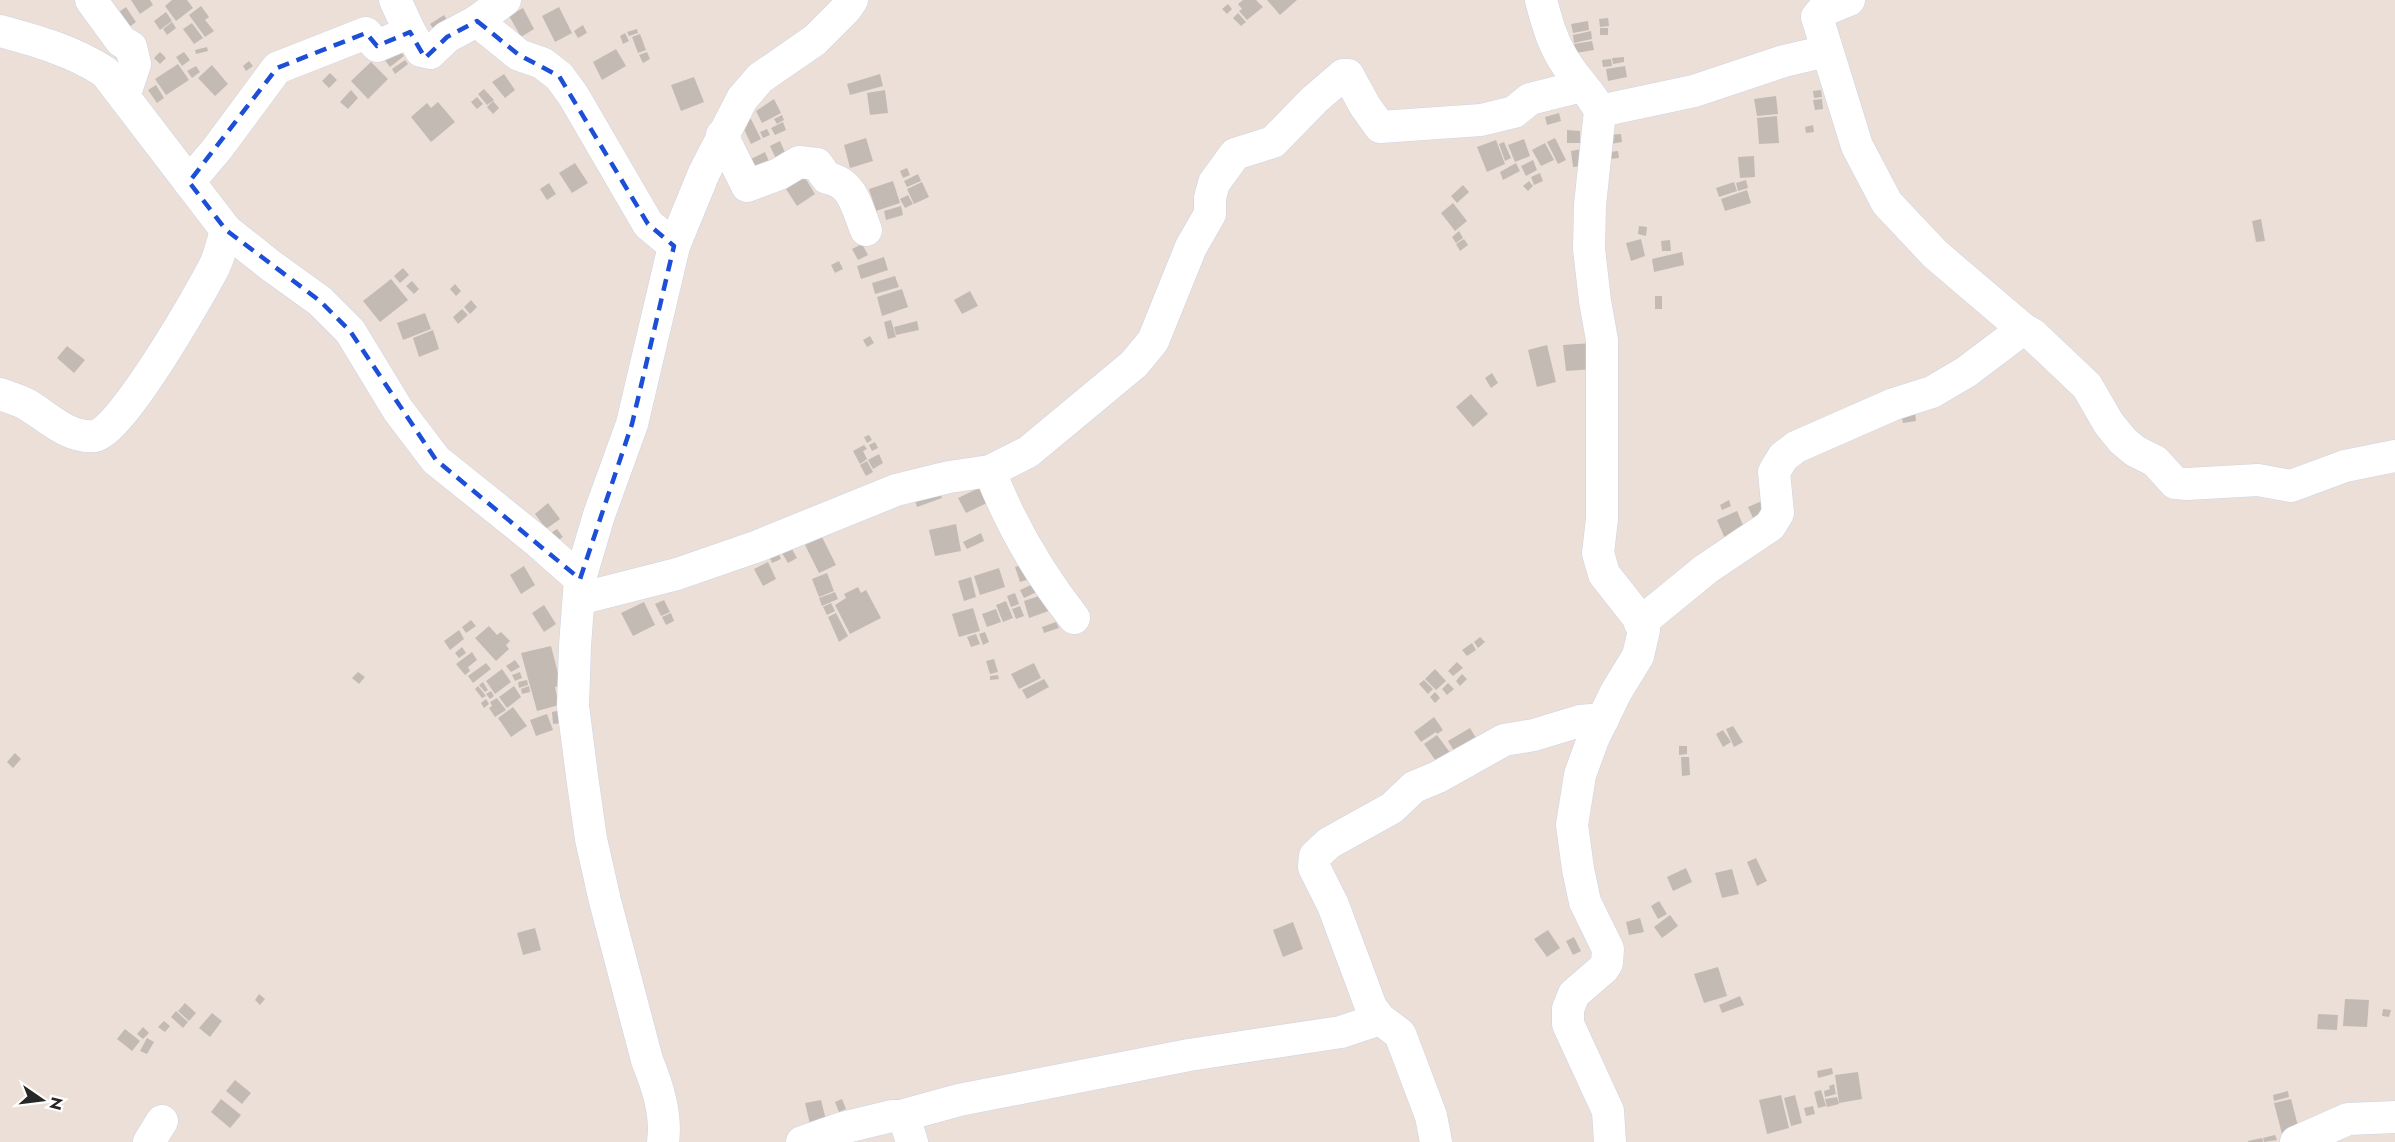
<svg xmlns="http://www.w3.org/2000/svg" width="2395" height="1142" font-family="Jost,sans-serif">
  <rect width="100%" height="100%" fill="#ecdfd7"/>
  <g fill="#c3bbb3">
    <polygon points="131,0 150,0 153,5 140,14"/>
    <polygon points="172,0 187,0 193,8 176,21 165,6"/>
    <polygon points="1243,0 1256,0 1263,7 1247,20 1239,11 1242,9 1238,4"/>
    <polygon points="1267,0 1297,0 1280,15"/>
    <polygon points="1228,4 1232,9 1227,14 1222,9"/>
    <polygon points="201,6 209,17 205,20 214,31 205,37 189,15"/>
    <polygon points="126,7 136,22 121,33 112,17"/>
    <polygon points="559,7 572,33 555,42 542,16"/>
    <polygon points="523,8 534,29 521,37 509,16"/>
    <polygon points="166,12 172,21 160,30 154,21"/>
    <polygon points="1238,13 1246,22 1241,26 1233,18"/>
    <polygon points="444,15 451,26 437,34 430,24"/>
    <polygon points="1608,18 1609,26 1600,27 1599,19"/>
    <polygon points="1588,21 1589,30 1573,33 1571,24"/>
    <polygon points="172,22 176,28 167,35 163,29"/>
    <polygon points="192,23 203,38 194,44 183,29"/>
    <polygon points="583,25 587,33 578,38 574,31"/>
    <rect x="1600" y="28" width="8" height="7"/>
    <polygon points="637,29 638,33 629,36 627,32"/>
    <polygon points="1591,31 1592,39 1574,43 1573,35"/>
    <polygon points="625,33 629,41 623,44 620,36"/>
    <polygon points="640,34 646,50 638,53 632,37"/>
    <polygon points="1592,41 1594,50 1576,53 1574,44"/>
    <polygon points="395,44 404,56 390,67 381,55"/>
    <polygon points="207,47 208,51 196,54 195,50"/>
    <polygon points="616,49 626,66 602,80 593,62"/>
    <polygon points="160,52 166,58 160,64 154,58"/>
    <polygon points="184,52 190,60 182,66 176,57"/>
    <polygon points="647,52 650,59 643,63 639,55"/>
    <polygon points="1624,57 1624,62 1613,64 1612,58"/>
    <polygon points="1611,59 1612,66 1603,67 1602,60"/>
    <polygon points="405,60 408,64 395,74 392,69"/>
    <polygon points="249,61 253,66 246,71 243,66"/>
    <polygon points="371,62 388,79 368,99 351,81"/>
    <polygon points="178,64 189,80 166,95 155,79"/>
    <polygon points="212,65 228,84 215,96 198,78"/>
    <polygon points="196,66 200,72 192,78 187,71"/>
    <polygon points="1625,66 1627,77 1608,81 1606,69"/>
    <polygon points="330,73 337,80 329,88 322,81"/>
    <polygon points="504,74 515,90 505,98 492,82"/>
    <polygon points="880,74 883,86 850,95 847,84"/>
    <polygon points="694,77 704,102 681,111 671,85"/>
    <polygon points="156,85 164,98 157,103 148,90"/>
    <polygon points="484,89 494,100 487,105 478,94"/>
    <polygon points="351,90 358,98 348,109 340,102"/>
    <polygon points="885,90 888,113 870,115 867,93"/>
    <polygon points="1821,90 1822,97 1814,98 1813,91"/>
    <polygon points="1776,96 1778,114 1757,116 1754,99"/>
    <polygon points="477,97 483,104 477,109 471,102"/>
    <polygon points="774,99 781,113 762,123 756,111"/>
    <polygon points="1822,99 1823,109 1815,110 1813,100"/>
    <polygon points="493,101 499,108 493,114 487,107"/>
    <polygon points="438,102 455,122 431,142 411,117 427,103 431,108"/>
    <polygon points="1559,113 1561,121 1547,125 1545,117"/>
    <polygon points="782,115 784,120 777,124 774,119"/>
    <polygon points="1777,116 1779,143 1759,144 1757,118"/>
    <polygon points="751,119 761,139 751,144 741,123"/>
    <polygon points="783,122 786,130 775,135 771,128"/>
    <polygon points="1813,125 1814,132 1806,133 1805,127"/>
    <polygon points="767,129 770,135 763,138 760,132"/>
    <polygon points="1567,130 1580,131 1580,143 1567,143"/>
    <polygon points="1621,134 1622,142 1611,144 1609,135"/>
    <polygon points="866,138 873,161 850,168 844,145"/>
    <polygon points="1555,138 1566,160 1558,164 1547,142"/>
    <polygon points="1524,139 1530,156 1515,162 1508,145"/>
    <polygon points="1496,140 1505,164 1487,172 1477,147"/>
    <polygon points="780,141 787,157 777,161 770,146"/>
    <polygon points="1504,142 1511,158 1505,161 1499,144"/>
    <polygon points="1545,143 1554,160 1541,166 1532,150"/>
    <polygon points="1582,149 1584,166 1573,167 1571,151"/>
    <polygon points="1618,151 1619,158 1610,159 1610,152"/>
    <polygon points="765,152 773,171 760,177 751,159"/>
    <polygon points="1754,156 1755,177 1740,178 1738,157"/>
    <polygon points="1533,160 1537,170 1526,176 1521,166"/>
    <polygon points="575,163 588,183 572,193 559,173"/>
    <polygon points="1516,163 1520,171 1503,180 1500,172"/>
    <polygon points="907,168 910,175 903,178 900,171"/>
    <polygon points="1540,173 1543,181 1534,185 1531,177"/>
    <polygon points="918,174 921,181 907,187 904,181"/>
    <polygon points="804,176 815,194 797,206 786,189"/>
    <polygon points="1746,180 1748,188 1738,191 1736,183"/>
    <polygon points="893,181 900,203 876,211 869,189"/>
    <polygon points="1529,181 1533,186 1528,191 1523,186"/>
    <polygon points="922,182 929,197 914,204 907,189"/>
    <polygon points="1734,182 1737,191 1719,197 1716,188"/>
    <polygon points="549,183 556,194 547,200 540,189"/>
    <polygon points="1463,185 1469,192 1457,203 1451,196"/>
    <polygon points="1747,190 1751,203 1725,211 1721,199"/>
    <polygon points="908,195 913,204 905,208 900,199"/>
    <polygon points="1453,203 1467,221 1455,231 1441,213"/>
    <polygon points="901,206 903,215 886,220 884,211"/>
    <polygon points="2261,219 2265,241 2256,242 2252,221"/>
    <polygon points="1639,226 1647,227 1646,236 1638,234"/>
    <polygon points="1459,231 1463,238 1456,243 1452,237"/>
    <polygon points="1464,239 1468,245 1460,251 1456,244"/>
    <polygon points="1641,239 1645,256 1631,261 1626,243"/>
    <polygon points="1670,240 1671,251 1662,251 1661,241"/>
    <polygon points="862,244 868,255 858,260 852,249"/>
    <polygon points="1682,252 1684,265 1654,272 1652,259"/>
    <polygon points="884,257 888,270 861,279 857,266"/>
    <polygon points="839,261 843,269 835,273 831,265"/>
    <polygon points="403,268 409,275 400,283 394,276"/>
    <polygon points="895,276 899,287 875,294 872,283"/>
    <polygon points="391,279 408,300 380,322 363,301"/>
    <polygon points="412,281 419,289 414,294 406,286"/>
    <polygon points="455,284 461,291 456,296 450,289"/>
    <polygon points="902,289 908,307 882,316 877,297"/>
    <polygon points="970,291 978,306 962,314 954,300"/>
    <rect x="1655" y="296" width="7" height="13"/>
    <polygon points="471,300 477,307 470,314 464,307"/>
    <polygon points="462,309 468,315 458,324 453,317"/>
    <polygon points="425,313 431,329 403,340 397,323"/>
    <polygon points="891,320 896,337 888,339 884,322"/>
    <polygon points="917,321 919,330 896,335 894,327"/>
    <polygon points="433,330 439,349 419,357 413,338"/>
    <polygon points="870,336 874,343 867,347 863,340"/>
    <polygon points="1592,343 1595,369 1566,371 1563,345"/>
    <polygon points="1547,345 1556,382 1537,387 1528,350"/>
    <polygon points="67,346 85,360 74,373 57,358"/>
    <polygon points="1492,373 1498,383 1491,388 1485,378"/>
    <polygon points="1471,394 1488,414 1473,427 1456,407"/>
    <polygon points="1915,411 1916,421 1903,423 1901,413"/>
    <polygon points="869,435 872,440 867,443 864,437"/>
    <polygon points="875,442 878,448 872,451 869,445"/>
    <polygon points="864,445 867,449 863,451 867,459 860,464 853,451"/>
    <polygon points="879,454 883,463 873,469 868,460"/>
    <polygon points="867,461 873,472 866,476 860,465"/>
    <polygon points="938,487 942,498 917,507 913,495"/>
    <polygon points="981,487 989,502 966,513 958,498"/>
    <polygon points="1729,500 1731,506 1722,510 1720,505"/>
    <polygon points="1762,501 1771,520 1757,527 1748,507"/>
    <polygon points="548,503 560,519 546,529 535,514"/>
    <polygon points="1737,511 1746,532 1726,541 1717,520"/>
    <polygon points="956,524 961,551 935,556 929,530"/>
    <polygon points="557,529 563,537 557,541 551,533"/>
    <polygon points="981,533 984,541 967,549 963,542"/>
    <polygon points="822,537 836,565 819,573 805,545"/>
    <polygon points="789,544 797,558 788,563 780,550"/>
    <polygon points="777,550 781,559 772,563 768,554"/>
    <polygon points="768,562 776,579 763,586 754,569"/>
    <polygon points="1033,562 1037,577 1020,582 1015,567"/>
    <polygon points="524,566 535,585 521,594 510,575"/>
    <polygon points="999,568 1005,587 980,595 974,576"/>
    <polygon points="827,573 834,591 819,597 812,579"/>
    <polygon points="971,577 976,597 964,601 958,581"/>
    <polygon points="1040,581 1043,589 1024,598 1020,590"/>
    <polygon points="858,587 861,593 866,590 881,618 850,634 835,605 846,598 844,594"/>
    <polygon points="835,592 838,599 822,606 819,598"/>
    <polygon points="1015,593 1019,604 1011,607 1007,596"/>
    <polygon points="1048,593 1054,609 1029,618 1024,601"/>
    <polygon points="664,600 670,612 661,616 655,604"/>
    <polygon points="1006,601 1013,618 1003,622 996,605"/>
    <polygon points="644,602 655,625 633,636 621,613"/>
    <polygon points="831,603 835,611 827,615 823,607"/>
    <polygon points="544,605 556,624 544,632 532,613"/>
    <polygon points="1020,606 1024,616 1016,619 1012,609"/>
    <polygon points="973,608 980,631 959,637 952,614"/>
    <polygon points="996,609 1001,622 987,627 982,614"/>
    <polygon points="671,613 674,621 666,625 662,617"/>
    <polygon points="836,613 848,636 839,642 828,617"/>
    <polygon points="471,620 476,626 466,633 462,627"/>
    <polygon points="1056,622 1059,628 1044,633 1042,627"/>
    <polygon points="489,626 497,635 501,632 510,641 506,645 509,649 496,661 475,638"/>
    <polygon points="459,630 464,639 450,650 444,641"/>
    <polygon points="985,632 989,642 983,645 979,634"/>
    <polygon points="976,634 980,644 971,647 967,637"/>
    <polygon points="1480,637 1485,642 1478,648 1474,642"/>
    <polygon points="1472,643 1476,650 1467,656 1462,650"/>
    <polygon points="551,646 561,685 555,687 559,705 537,711 521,653"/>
    <polygon points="462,647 466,653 459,658 455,653"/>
    <polygon points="472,652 477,660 468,667 470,671 465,675 456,664"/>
    <polygon points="994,659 998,672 990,674 986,661"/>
    <polygon points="515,660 520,667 511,672 506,666"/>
    <polygon points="1457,662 1463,668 1453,676 1448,671"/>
    <polygon points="486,663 491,669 473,683 468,676"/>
    <polygon points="1034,663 1041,678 1019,689 1011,674"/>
    <polygon points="502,669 511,682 495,694 486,681"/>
    <polygon points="1435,669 1446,681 1436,690 1425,679"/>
    <polygon points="358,672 365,677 359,684 352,678"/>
    <polygon points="520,672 522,678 515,681 512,675"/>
    <polygon points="1462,674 1467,679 1460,686 1456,681"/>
    <polygon points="998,675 999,679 990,680 990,676"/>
    <polygon points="1044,679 1049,687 1027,699 1022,690"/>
    <polygon points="527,680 528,685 519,688 518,682"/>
    <polygon points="1424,680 1433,689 1428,694 1419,684"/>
    <polygon points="483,682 488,690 485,692 479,685"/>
    <polygon points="1448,683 1454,689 1447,695 1442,689"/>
    <polygon points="478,686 486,696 482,698 475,689"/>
    <polygon points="514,686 521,697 507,708 499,697"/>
    <polygon points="529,686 530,692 522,694 521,689"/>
    <polygon points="491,691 494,696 490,699 486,694"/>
    <polygon points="1435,692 1440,698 1435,703 1430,697"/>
    <polygon points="497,698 506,710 495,717 489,708 492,706 490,702"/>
    <polygon points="486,699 489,704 484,708 481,703"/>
    <polygon points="513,707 527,726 511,737 498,718"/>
    <polygon points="561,710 563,723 553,724 552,712"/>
    <polygon points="547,714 553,730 536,736 530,720"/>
    <polygon points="1434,717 1443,730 1437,734 1436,732 1421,742 1414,732"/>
    <polygon points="1733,726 1743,742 1734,747 1726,729"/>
    <polygon points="1470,728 1479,743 1457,756 1448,741"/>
    <polygon points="1723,730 1731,742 1723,747 1716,734"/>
    <polygon points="1437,735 1451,754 1438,764 1424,744"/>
    <polygon points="1679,746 1687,746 1687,754 1679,755"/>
    <polygon points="15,753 21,759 13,768 7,762"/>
    <polygon points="1681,757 1689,757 1690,775 1682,776"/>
    <polygon points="1756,858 1767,881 1757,886 1747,862"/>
    <polygon points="1686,868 1692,882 1673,891 1667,877"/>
    <polygon points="1732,869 1739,894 1722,898 1715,873"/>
    <polygon points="1659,901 1667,914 1658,919 1651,906"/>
    <polygon points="1670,915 1678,926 1662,938 1654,927"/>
    <polygon points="1640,918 1644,932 1629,935 1626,922"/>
    <polygon points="1293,922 1303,949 1283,957 1273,930"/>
    <polygon points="535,928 541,950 523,955 517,933"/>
    <polygon points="1548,930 1560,948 1547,957 1534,939"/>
    <polygon points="1574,937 1581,951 1573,955 1566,941"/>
    <polygon points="1718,967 1727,996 1704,1003 1694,974"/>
    <polygon points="259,994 265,999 260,1005 255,1000"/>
    <polygon points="1740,996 1744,1005 1722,1013 1719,1005"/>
    <polygon points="2345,999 2369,1000 2367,1027 2343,1026"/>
    <polygon points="185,1003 196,1013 189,1021 178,1011"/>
    <polygon points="2383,1009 2391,1010 2389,1017 2382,1016"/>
    <polygon points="176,1011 188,1022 183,1028 171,1017"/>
    <polygon points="212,1013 222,1021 210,1037 199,1028"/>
    <polygon points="2318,1014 2338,1015 2337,1030 2317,1029"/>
    <polygon points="164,1021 170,1026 165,1032 158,1027"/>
    <polygon points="143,1027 149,1033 143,1039 137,1034"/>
    <polygon points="125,1029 140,1041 132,1051 117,1039"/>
    <polygon points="147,1038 154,1042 147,1054 140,1051"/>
    <polygon points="1832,1068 1833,1074 1818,1078 1817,1071"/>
    <polygon points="1858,1072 1862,1099 1839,1103 1835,1075"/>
    <polygon points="235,1080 251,1093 242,1104 226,1091"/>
    <polygon points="1834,1084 1836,1094 1825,1097 1824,1091 1830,1089 1829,1086"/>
    <polygon points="1821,1090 1826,1106 1818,1108 1814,1092"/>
    <polygon points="2288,1091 2289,1097 2274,1101 2273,1095"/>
    <polygon points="1781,1095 1789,1128 1767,1134 1759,1100"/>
    <polygon points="1795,1095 1802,1123 1791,1126 1784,1098"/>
    <polygon points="1837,1097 1839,1104 1827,1107 1825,1099"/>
    <polygon points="221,1099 241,1115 230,1128 211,1112"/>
    <polygon points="842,1099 846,1109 839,1112 835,1102"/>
    <polygon points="2291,1099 2300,1134 2283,1138 2274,1103"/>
    <polygon points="821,1100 826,1120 810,1124 805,1103"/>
    <polygon points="1813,1106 1815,1114 1806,1116 1804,1108"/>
    <polygon points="2275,1135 2277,1140 2264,1142 2263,1138"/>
    <polygon points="2262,1138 2263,1142 2248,1142 2248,1141"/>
  </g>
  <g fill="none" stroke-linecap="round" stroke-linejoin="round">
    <defs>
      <g id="minor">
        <polyline points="91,0 121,41 131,47 135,64 124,97"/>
        <polyline points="395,0 410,32"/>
        <path d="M1541,0C1547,23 1553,45 1567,65C1577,81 1592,94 1600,111L1590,205L1589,249L1595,301L1602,340V519L1598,553L1604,574L1637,616L1644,630L1638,656L1616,692L1593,739L1580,775L1572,825L1578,869L1585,902L1608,949L1607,963L1603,969L1574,994L1568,1009V1024L1608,1111L1610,1142"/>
        <polyline points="1849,0 1822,11 1817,17 1857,146 1887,203 1935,254 2023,329 2032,334 2087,386 2109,424 2123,441 2135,451 2155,461 2175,483 2187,484 2258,480 2291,486 2345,466 2395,456"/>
        <polyline points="477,21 519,55 542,63 559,76 573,95 648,224 674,246"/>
        <path d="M0,31C37,41 73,51 105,72L226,230L270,265L320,301L350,331L398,410L436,460L537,541L580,579"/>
        <polyline points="1600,111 1694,91 1784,61 1827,51"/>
        <path d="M722,135L747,186L779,174L799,162L817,164L827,178C853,182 857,208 866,230"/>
        <polyline points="189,182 217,149 277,68 366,33 377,46 410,32 421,51 430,53 447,37 477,21 505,0"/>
        <path d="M0,394C8,397 18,400 26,404C47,416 68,439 95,436C121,432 201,293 215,265C220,254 223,241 226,230"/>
        <path d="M990,471C1010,524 1039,573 1074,618"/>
        <polyline points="579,599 677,574 758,546 896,490 949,477 990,471 1028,452 1134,364 1153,341 1191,247 1210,214 1210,198 1214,183 1235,154 1273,142 1314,100 1343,75 1348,75 1365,106 1380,127 1481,120 1514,112 1530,99 1582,86"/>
        <polyline points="1640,623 1706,569 1770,526 1778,513 1774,472 1783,457 1796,447 1894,404 1932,392 1966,372 2023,329"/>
        <polyline points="901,1116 959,1100 1189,1055 1341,1032 1380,1019"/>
        <polyline points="149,1142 162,1121"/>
        <path d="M663,1142C667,1114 657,1085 647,1060L605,901L591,839L582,776L573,706L575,646L580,579L599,515L632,424L674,246L704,173L742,99L760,78L815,40L845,10L852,0"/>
        <polyline points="802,1142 842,1128 892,1116 901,1116 905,1120 912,1142"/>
        <polyline points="1436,1142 1431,1116 1400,1034 1380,1019 1371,1007 1333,905 1314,867 1315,856 1329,843 1392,808 1414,787 1438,777 1504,740 1534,735 1580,721 1603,719"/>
        <polyline points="2296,1142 2348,1119 2395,1117"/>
      </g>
    </defs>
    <use href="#minor" stroke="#ccd4e3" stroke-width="33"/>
    <use href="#minor" stroke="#fff" stroke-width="32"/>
  </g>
  <path fill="none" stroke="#1d4ed8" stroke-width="4.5" stroke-dasharray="12 8" stroke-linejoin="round" d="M477,21L519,55L559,76L648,224L674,246L632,424L580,579L436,460L350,331L320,301L226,230L189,182L277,68L366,33L377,46L410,32L425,58L447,37Z"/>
  <g transform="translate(42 1100) rotate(104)" stroke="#ffffff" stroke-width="4.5" paint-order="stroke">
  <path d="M0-4.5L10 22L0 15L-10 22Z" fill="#272727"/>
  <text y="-9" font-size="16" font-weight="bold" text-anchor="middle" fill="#272727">N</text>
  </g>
</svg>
